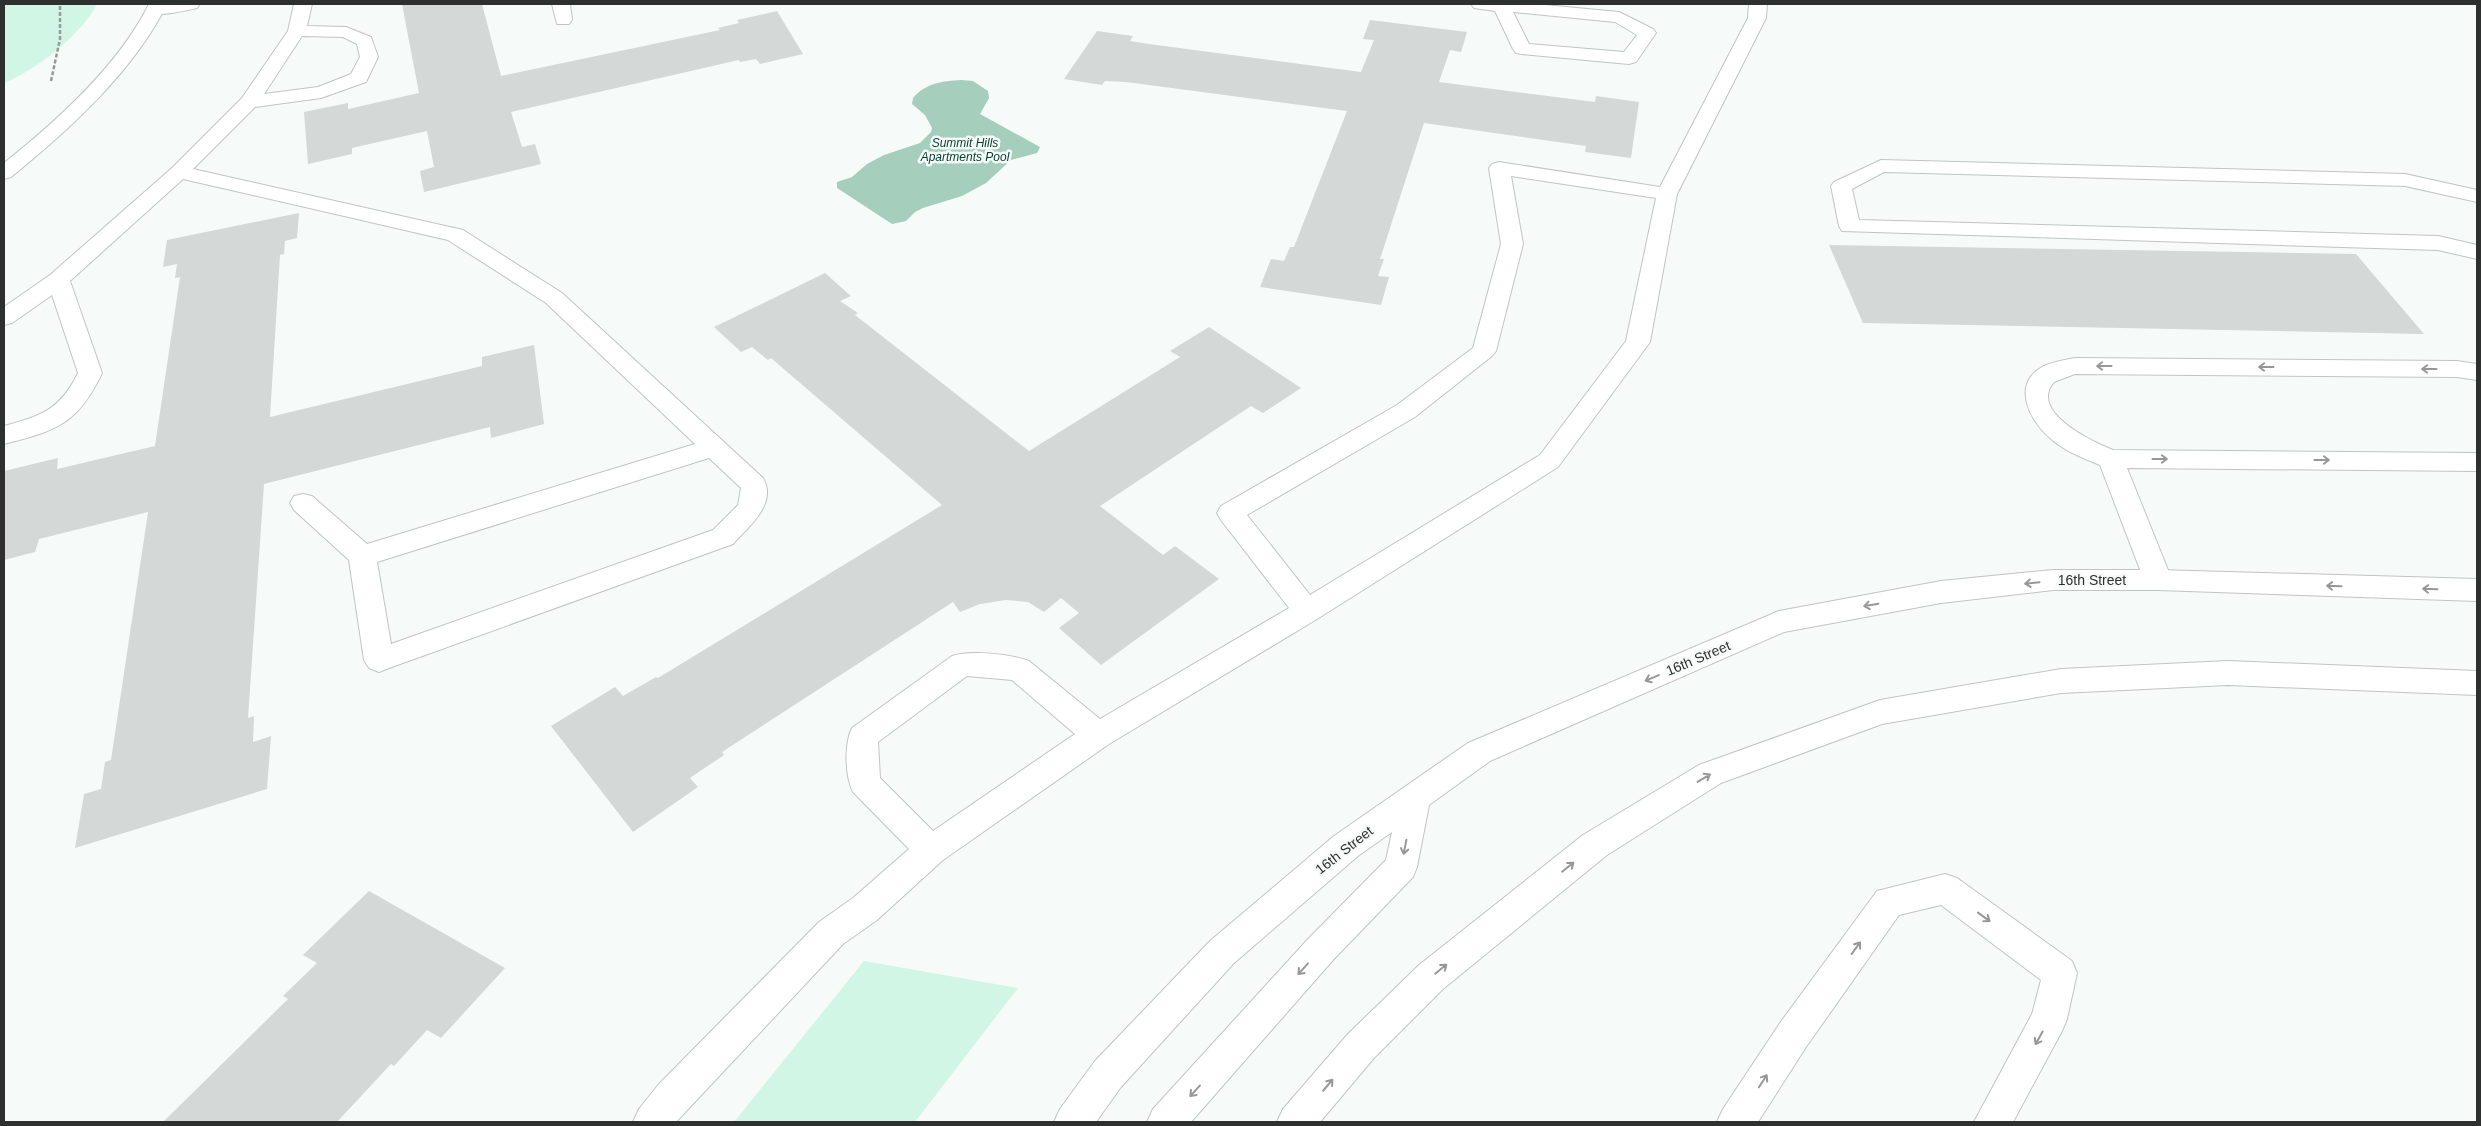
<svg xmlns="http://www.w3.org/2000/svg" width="2481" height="1126" font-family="Helvetica,sans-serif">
  <rect width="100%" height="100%" fill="#f6fbf9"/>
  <g fill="#d1f6e5">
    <path d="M4,4H97C82,34 36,70 4,83Z"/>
    <polygon points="864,961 1018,988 915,1122 734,1122"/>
  </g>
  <path fill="#a5cebc" d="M961,80L973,81L988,91L989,98L980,114L1040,147L1037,153L1011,160L986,183L962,196L923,208L915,212L906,221L892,224L889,222L837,188V182L852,177L867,164L884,155L920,143L931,132L932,128L925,115L912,104L913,98C926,83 942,81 961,80Z"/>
  <g fill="#d4d8d6">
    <polygon points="402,4 482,4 501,76 720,30 718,28 739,23 737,20 777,11 803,54 760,64 756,59 740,62 739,60 511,112 522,147 535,144 541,164 424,192 420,171 434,167 427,131 352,148 352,154 308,164 304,112 348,103 348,109 419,93"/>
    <polygon points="1370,20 1467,32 1461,52 1450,50 1439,82 1595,102 1596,96 1639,102 1631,158 1585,152 1586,146 1424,123 1380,259 1384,259 1378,276 1389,277 1381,305 1260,287 1271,259 1284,261 1290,247 1294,247 1347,111 1126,82 1105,81 1102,85 1064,79 1097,31 1133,36 1130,41 1149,44 1361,72 1374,40 1363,39"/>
    <polygon points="299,213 297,238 285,241 284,254 280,255 270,417 482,366 482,357 534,345 544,424 491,438 490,427 264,484 248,718 254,716 253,742 271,736 267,789 75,848 84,794 101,789 105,762 111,760 148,512 39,539 35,552 4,560 4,471 58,458 57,469 155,446 180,277 175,278 177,264 163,267 167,240"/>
    <polygon points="1829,245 2356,254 2424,334 1863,323"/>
    <polygon points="825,273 851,296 840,301 858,313 855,315 1029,451 1180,357 1170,351 1209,327 1301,388 1263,413 1251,406 1100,506 1163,555 1175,546 1219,579 1101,665 1059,628 1079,613 1061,598 1044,612 1028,602 1006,600 980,604 960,612 953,602 722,752 724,755 690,778 698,787 633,832 551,726 615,687 623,696 656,677 658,678 942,505 771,358 768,360 752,347 741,352 714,327"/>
    <polygon points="369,891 505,968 441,1038 427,1030 394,1066 391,1064 337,1122 163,1122 288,999 283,996 317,963 303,955"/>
  </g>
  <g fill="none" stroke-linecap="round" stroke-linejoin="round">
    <defs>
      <g id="lane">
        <path d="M156,4H200L197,8C183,11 164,16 150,13L147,9L150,5Z"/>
        <path d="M294,4H312L307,26L346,27L371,37L378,57L366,82L321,98L255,107L193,169L463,230L562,293L763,478C778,504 748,527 733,544L389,668L379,672L369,668L364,660L349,560L294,510L290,503L294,496L303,494L312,496L367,544L695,444L546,303L448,240L183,179L70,281L102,373C78,424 56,431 4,444V426C41,416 60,410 78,373L52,295L12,323L4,325V307L50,275L172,168L242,98L288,31ZM302,36L343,37L357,44L360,57L351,74L318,87L264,94ZM709,458L741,488L738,505L713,530L391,644L377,562Z"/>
        <polygon points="552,4 570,4 572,20 569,24 557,24"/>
        <path d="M1471,4H1534L1619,12L1653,29L1656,33L1636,62L1629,64L1522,54L1516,53L1513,49L1495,11L1474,8ZM1513,12L1615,22L1637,35L1624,52L1529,44Z"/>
        <path d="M1749,4H1767L1766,18L1677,194L1650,342L1558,467L1317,619L1109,744L943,860L877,920L843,944L676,1122H633L639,1109L659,1084L819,922L853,898L909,849L853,792C845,776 844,744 852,728L952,656C971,650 1010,654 1029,661L1100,719L1289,608L1221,520L1217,513L1221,506L1397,405L1473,348L1501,244L1489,168L1492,164L1499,162L1660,187L1748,18ZM1511,176L1656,198L1626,341L1540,455L1310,595L1247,515L1415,417L1492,356L1496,351L1523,244ZM967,676L1012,680L1075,734L933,831L880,778L878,742Z"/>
        <polygon points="1881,160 2405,174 2477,190 2477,202 2405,186 1884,172 1852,189 1859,220 2438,236 2477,245 2477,259 2438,250 1842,231 1839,226 1831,186 1834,182"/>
        <path d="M2075,358L2457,361L2477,364V380L2457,377L2075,374L2054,382C2028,412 2093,442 2113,450L2477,453V471L2127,468L2172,580L2168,587L2158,590L2148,587L2144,580L2100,465C2083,458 2064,451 2050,438C2030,421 2011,385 2042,367C2052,362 2064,360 2075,358Z"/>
        <polygon points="1945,874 1957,878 2072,961 2077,973 2067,1019 2062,1031 2013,1122 1974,1122 2032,1014 2041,980 1941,905 1899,915 1806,1047 1758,1122 1717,1122 1723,1109 1780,1023 1877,891"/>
      </g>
      <g id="primary">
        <path d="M149,4H167C134,71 68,131 11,177L4,179V163C57,121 119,65 149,4Z"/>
        <polygon points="2053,570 2158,570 2477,579 2477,601 2158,590 2053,590 1941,603 1784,632 1490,761 1429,805 1417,867 1413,877 1333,960 1191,1122 1147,1122 1153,1109 1309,938 1386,860 1392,832 1358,856 1234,963 1121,1087 1096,1122 1054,1122 1060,1109 1095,1061 1210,941 1334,836 1468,743 1779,611 1941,581"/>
        <polygon points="2228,661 2477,671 2477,695 2228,685 2061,693 1882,724 1721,783 1607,855 1443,989 1374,1058 1320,1122 1277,1122 1283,1109 1348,1034 1419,965 1583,835 1699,765 1880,700 2061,669"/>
      </g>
    </defs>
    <use href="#lane" stroke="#c0c4c2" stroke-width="2"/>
    <use href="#primary" stroke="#c0c4c2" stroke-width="2"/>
    <polyline stroke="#989b9a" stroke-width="2.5" stroke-dasharray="4 2" stroke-linecap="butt" points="51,81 60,39 60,4"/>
    <use href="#lane" fill="#fff" fill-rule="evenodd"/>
    <use href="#primary" fill="#fff" fill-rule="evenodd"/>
  </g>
  <defs><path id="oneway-shaft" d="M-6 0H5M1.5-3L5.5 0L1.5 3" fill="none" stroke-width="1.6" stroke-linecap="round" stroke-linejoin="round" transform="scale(1.25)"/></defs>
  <g stroke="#969797">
    <use href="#oneway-shaft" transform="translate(2104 366) rotate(-180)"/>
    <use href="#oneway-shaft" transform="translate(2266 367) rotate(-180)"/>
    <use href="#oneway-shaft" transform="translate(2429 369) rotate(-180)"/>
    <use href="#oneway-shaft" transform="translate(2160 459)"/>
    <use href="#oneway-shaft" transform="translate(2322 460)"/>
    <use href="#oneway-shaft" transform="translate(2032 583) rotate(174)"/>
    <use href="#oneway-shaft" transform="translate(2334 586) rotate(-178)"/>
    <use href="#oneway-shaft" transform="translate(2430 589) rotate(-178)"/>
    <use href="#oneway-shaft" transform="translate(1871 605) rotate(170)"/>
    <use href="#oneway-shaft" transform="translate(1652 678) rotate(157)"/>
    <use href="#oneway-shaft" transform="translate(1704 778) rotate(-31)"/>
    <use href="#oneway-shaft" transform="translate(1405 847) rotate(101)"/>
    <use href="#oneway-shaft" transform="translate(1568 867) rotate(-39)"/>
    <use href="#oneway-shaft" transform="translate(1984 917) rotate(36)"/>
    <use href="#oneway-shaft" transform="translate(1856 948) rotate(-54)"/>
    <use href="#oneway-shaft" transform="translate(1303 969) rotate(132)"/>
    <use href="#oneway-shaft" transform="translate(1441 969) rotate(-39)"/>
    <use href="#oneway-shaft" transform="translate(2039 1038) rotate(119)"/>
    <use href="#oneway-shaft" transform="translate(1763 1081) rotate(-57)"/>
    <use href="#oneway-shaft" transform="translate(1328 1085) rotate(-50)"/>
    <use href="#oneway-shaft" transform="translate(1195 1091) rotate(132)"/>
  </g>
  <g text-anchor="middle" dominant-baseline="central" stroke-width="5" stroke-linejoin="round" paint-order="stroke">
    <g font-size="12" font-style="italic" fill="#023c2b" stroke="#f6fbf9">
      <text x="965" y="143">Summit Hills<tspan x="965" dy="14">Apartments Pool</tspan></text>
    </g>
    <g font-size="14" fill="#2e2f2f" stroke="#f6fbf9">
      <text x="2092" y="580">16th Street</text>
      <text transform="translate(1698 658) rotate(-23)">16th Street</text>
      <text transform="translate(1344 850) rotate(-38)">16th Street</text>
    </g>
  </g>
  <rect width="2481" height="1126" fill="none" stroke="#2e2f2f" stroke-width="10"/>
</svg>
